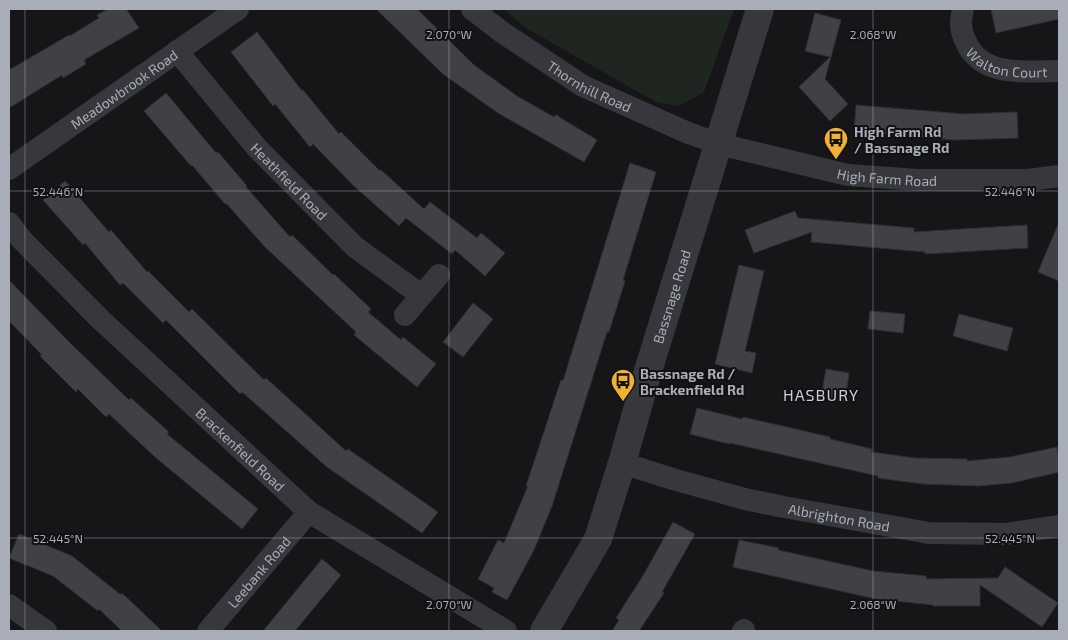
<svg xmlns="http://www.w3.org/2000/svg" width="1068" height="640" font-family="'Exo 2',sans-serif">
  <rect width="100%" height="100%" fill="#161618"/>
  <polygon fill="#1e261f" points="504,9 734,9 704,92 679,106 656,102 526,28"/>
  <g fill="#404145" stroke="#303034">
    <polygon points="108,9 126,9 139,28 84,60 86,64 63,78 62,75 9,108 9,70 40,52 69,35 70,36 99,18 97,15"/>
    <polygon points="376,9 417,9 474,65 517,96 554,117 556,115 597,140 584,162 498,113 443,74"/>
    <polygon points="991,9 1059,9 1059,19 996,33"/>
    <polygon points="815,13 841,20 825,79 848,104 830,121 799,87 830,57 805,51"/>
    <polygon points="257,32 302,91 303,90 339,134 341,132 380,171 381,170 424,209 430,202 477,238 481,233 505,253 485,276 455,250 452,254 406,218 399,226 354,186 313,144 310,147 275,104 273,106 231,52"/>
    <polygon points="166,93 216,153 218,152 247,186 246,187 290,237 292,235 333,275 334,274 371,309 368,312 401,340 403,337 436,364 417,387 354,335 356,332 264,246 226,203 225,204 192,165 191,166 144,111"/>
    <polygon points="856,105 964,114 1017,112 1018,138 956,140 854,132"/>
    <polygon points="630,163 656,172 623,280 625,281 609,332 607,332 552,506 534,550 507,600 492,592 494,588 478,579 498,540 504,543 528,486 526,486 561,380 563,381"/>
    <polygon points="65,181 109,232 111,230 147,272 148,271 189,312 192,309 264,380 266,378 346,451 348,449 438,512 422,533 327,467 242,392 240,394 166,320 163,323 123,283 120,285 85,243 83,245 43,200"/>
    <polygon points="795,211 798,218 914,228 914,232 1027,225 1028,248 925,254 925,252 811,242 812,232 754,253 745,230"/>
    <polygon points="1059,222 1059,281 1038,272"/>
    <polygon points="739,265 764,271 745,351 756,353 752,373 715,364"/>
    <polygon points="9,280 68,341 129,400 131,398 169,432 167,434 258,509 242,529 155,457 109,414 106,417 78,389 76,392 40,356 42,355 9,321"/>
    <polygon points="473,303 493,319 463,357 443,342"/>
    <polygon points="870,311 905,314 903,333 868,329"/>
    <polygon points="959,314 1013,328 1007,351 953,336"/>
    <polygon points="826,369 849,373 845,402 821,398"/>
    <polygon points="697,408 742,419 743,417 830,437 830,439 872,449 871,452 915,458 967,459 967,461 1010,457 1057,447 1059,458 1059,472 1012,483 978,486 923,484 878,478 878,476 730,443 729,444 690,434"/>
    <polygon points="673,522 695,534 662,592 664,593 639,631 612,631 619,620 616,618 644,574"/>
    <polygon points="19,534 72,556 121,595 122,593 162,631 122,631 99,609 98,611 53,576 9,558"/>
    <polygon points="739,540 779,548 778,550 873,571 926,576 926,579 998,578 1005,567 1058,603 1042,627 980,585 980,606 933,606 933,605 876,599 733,567"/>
    <polygon points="322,559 341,575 295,631 263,631"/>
  </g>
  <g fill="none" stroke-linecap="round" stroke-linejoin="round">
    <g stroke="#37383d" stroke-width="22">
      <path id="s1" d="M472,9L503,33L583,86L686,132L719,144L848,175L918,180H1028L1059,176"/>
      <path id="s2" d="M963,9C960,22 960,30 966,42C982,78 1026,71 1059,71"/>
      <path id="s3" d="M177,51L257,148L355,247L421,295"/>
      <path id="s4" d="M9,169L238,9"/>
      <path id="s5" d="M9,223L22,240L101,320L309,512L506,631"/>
      <polyline points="405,315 439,275"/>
      <path id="s6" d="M622,463L676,480L745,499L784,507L929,533L1006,534L1059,526"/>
      <polyline points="9,605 46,631"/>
      <path id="s7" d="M208,631L309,512"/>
      <polyline points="743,631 744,630"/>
    </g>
    <path stroke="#37383d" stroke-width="28" id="s8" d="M544,631L598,539L622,463L648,371L760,9"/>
  </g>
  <path fill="none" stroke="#a8adb8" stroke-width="1" stroke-opacity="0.45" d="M25,9V631M449,9V631M873,9V631M9,191H1059M9,538H1059"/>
  <defs>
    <symbol id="bus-pin" viewBox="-11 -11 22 30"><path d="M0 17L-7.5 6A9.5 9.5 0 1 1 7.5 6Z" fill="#f2b134" stroke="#111113"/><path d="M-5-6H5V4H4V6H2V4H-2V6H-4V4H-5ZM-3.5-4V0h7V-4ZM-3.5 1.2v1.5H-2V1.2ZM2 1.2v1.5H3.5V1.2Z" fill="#111"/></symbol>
  </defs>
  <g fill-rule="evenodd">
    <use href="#bus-pin" x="822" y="125" width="28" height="38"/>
    <use href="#bus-pin" x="609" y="367" width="28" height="38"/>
  </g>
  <g text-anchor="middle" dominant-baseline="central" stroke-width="4" stroke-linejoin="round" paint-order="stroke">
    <g font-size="14" fill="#a8adb8" stroke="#111113">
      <text stroke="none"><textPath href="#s2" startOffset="84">Walton Court</textPath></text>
      <text stroke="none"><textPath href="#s1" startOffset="141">Thornhill Road</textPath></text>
      <text stroke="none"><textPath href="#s4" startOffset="140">Meadowbrook Road</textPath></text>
      <text stroke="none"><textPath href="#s1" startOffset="455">High Farm Road</textPath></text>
      <text stroke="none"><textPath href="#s3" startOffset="172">Heathfield Road</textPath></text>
      <text stroke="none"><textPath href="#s8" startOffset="360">Bassnage Road</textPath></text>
      <text stroke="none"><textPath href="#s5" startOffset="324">Brackenfield Road</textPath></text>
      <text stroke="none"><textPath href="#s6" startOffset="224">Albrighton Road</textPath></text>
      <text stroke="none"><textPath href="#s7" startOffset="78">Leebank Road</textPath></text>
    </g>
    <g font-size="14" font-weight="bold" fill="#a8adb8" stroke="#111113" text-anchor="start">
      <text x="854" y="131">High Farm Rd<tspan x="854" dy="16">/ Bassnage Rd</tspan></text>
      <text x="640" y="373">Bassnage Rd /<tspan x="640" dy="16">Brackenfield Rd</tspan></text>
    </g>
    <g font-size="16" letter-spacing="1" fill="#c9ccd4" stroke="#111113">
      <text x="821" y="394">HASBURY</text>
    </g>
  </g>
  <g font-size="12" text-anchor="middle" fill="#a8adb8" stroke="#111113" stroke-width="4" stroke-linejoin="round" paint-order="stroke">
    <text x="449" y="39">2.070°W</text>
    <text x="873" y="39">2.068°W</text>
    <text x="58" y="196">52.446°N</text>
    <text x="1010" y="196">52.446°N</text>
    <text x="58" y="543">52.445°N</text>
    <text x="1010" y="543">52.445°N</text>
    <text x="449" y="609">2.070°W</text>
    <text x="873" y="609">2.068°W</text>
  </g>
  <rect width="1068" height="640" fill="none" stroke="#a8adb8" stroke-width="20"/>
</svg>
